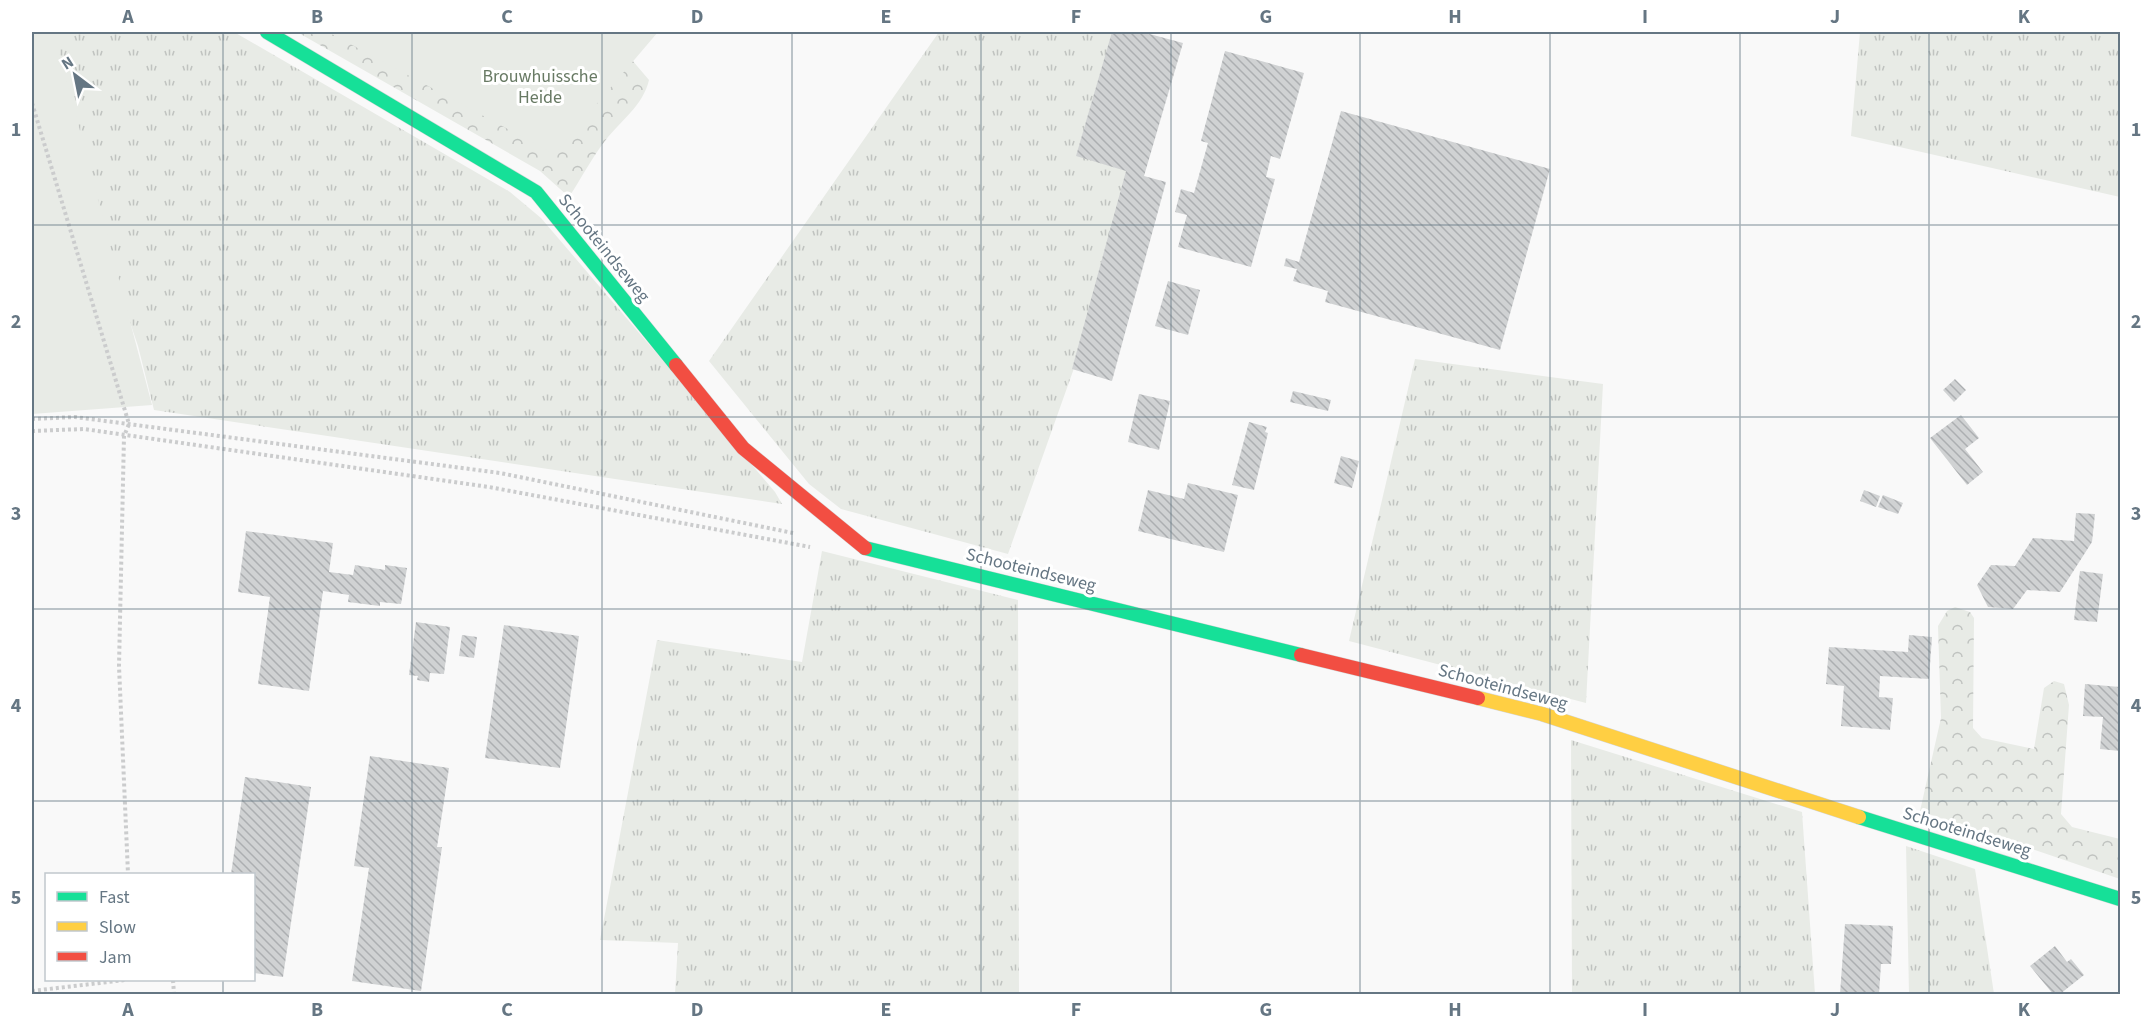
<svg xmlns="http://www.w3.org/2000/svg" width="2152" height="1026" font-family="'Source Sans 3',sans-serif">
  <defs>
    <pattern id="grass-tufts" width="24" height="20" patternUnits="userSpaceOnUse" patternTransform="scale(1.5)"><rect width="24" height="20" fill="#e8ebe6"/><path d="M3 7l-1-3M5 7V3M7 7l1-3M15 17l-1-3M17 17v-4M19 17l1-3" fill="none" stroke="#c0c3c0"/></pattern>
    <pattern id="forest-crowns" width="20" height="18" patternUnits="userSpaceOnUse" patternTransform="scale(1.5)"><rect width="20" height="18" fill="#e8ebe6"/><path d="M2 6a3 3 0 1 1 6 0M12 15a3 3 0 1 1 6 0" fill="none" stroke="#c0c3c0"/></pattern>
    <pattern id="building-back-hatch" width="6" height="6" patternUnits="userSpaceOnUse" patternTransform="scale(1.5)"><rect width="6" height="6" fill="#d0d2d3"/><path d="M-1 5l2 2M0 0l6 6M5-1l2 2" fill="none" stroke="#acafb1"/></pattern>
  </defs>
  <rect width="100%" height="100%" fill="#f9f9f9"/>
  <g fill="url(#grass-tufts)">
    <polygon points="32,32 234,32 510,192 541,218 775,492 782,504 154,410 138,346"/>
    <polygon points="939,32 1150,32 1115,150 1134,160 1073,371 1008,554 841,509 809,484 709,361"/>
    <polygon points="1860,32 2120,32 2120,197 1851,136"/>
    <polygon points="1415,359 1603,384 1586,703 1349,641"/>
    <polygon points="822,551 1018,600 1019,994 675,994 678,943 600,940 657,640 802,662"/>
    <polygon points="1571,740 1802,812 1815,994 1572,994"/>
    <polygon points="1906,846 1975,869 1994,994 1909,994"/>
  </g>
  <g fill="url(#forest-crowns)">
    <path d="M297,32H587L632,60L649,80C643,106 620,121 605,141C591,159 581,179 569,197L540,171Z"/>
    <polygon points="1955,607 1970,612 1974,618 1973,728 1982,738 2034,749 2044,688 2054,681 2064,684 2069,705 2061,814 2072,827 2120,839 2120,879 1920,811 1941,718 1938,626 1947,611"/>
  </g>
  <g fill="#e8ebe6">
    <polygon points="32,32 54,32 152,405 32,414"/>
    <polygon points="328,32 658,32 554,154"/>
  </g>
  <g fill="url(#building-back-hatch)">
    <polygon points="1112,32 1142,32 1183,43 1144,176 1166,182 1112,381 1072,369 1126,171 1076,156"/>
    <polygon points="1225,51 1304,73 1280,159 1271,156 1266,177 1275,179 1251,267 1178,247 1187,215 1175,212 1181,189 1194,193 1208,143 1201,141"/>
    <polygon points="1341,111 1550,169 1500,350 1325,302 1328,291 1293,281 1297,269 1284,266 1286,258 1299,262"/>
    <polygon points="1168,281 1200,290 1188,335 1155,326"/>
    <polygon points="1955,379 1966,390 1954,402 1943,390"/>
    <polygon points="1293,391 1331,400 1328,411 1290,402"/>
    <polygon points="1139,394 1170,401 1159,450 1128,442"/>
    <polygon points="1961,415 1979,438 1965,449 1983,472 1967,485 1930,438"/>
    <polygon points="1249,422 1267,427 1265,432 1268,433 1254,490 1232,485"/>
    <polygon points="1341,456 1359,461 1352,488 1334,483"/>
    <polygon points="1188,483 1238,495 1224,552 1138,531 1148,490 1184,499"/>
    <polygon points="1864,490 1880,496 1876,507 1860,501"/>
    <polygon points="1883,495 1903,503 1898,514 1878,507"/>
    <polygon points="2076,513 2095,514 2092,542 2060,592 2027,590 2013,609 1988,607 1977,585 1991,565 2015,566 2033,538 2074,541"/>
    <polygon points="246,531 333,543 329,572 353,575 355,565 385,570 385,565 407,568 401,604 380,602 380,606 348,602 349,595 323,591 309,691 258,684 270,597 238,592"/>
    <polygon points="2080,571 2103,574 2097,622 2074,620"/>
    <polygon points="416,622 450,627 444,674 430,673 429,682 417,680 418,676 409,675"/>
    <polygon points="504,625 579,636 560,768 485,758"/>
    <polygon points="462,635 477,637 474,658 459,656"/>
    <polygon points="1909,635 1932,637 1929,679 1880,676 1879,697 1893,698 1890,730 1841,726 1844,686 1826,684 1829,647 1908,652"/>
    <polygon points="2085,684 2120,687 2120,751 2100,749 2103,717 2083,716"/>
    <polygon points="370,756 449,768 437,847 442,847 421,991 352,981 369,868 354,866"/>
    <polygon points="245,777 311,787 283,977 254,973 254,874 231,874"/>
    <polygon points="1845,924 1893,926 1891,964 1881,964 1879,994 1840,994"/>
    <polygon points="2055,946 2067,962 2071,959 2084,975 2060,994 2053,994 2030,966"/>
  </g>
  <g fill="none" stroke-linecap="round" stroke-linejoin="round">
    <defs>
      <g id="fast">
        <polyline points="267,32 536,192 676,365"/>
        <polyline points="865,548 1301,655"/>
        <polyline points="1859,817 2120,899"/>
      </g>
      <polyline id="slow" points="1478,698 1542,714 1859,817"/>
      <g id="jam">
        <polyline points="676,365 743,448 865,548"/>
        <polyline points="1301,655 1478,698"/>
      </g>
    </defs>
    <use href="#fast" stroke="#d5d6d7" stroke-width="15"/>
    <use href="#slow" stroke="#d5d6d7" stroke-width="15"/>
    <use href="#jam" stroke="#d5d6d7" stroke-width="15"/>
    <g stroke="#cbcccd" stroke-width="4" stroke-dasharray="3 3" stroke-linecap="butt">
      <polyline points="32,103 129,424 124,436 119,666 128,874"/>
      <polyline points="32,419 75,417 500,473 793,533"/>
      <polyline points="32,431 84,429 489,487 810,547"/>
      <polyline points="173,980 174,994"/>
      <polyline points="32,991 125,980"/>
    </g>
    <use href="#fast" stroke="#16e098" stroke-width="14"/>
    <use href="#slow" stroke="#ffcf43" stroke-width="14"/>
    <use href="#jam" stroke="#f24e42" stroke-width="14"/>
  </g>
  <path fill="none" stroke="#657683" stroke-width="1.5" stroke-opacity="0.55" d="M223,32V874M412,32V994M602,32V994M792,32V994M981,32V994M1171,32V994M1360,32V994M1550,32V994M1740,32V994M1929,32V994M32,225H2120M32,417H2120M32,609H2120M32,801H2120M223,980V994"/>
  <g text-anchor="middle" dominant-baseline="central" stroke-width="6" stroke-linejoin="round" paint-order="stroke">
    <g font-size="18" fill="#687a64" stroke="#fff">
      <text x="540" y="76">Brouwhuissche<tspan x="540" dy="21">Heide</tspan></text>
    </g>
    <g font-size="18" fill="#657683" stroke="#fff">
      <text transform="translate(604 248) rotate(51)">Schooteindseweg</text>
      <text transform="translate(1031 570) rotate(14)">Schooteindseweg</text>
      <text transform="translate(1503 687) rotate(15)">Schooteindseweg</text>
      <text transform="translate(1967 832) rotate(17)">Schooteindseweg</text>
    </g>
  </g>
  <rect width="2152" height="1026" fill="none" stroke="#ffffff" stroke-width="66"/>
  <rect x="45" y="873" width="210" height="108" fill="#ffffff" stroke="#c1c8cd" stroke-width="1.5"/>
  <rect x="57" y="892" width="30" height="9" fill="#16e098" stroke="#c1c8cd" stroke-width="1.5"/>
  <text x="99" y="903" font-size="18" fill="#657683">Fast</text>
  <rect x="57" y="922" width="30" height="9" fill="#ffcf43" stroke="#c1c8cd" stroke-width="1.5"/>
  <text x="99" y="933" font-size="18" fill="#657683">Slow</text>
  <rect x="57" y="952" width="30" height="9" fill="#f24e42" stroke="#c1c8cd" stroke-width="1.5"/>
  <text x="99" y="963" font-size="18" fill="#657683">Jam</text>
  <g transform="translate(75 75) rotate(328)" stroke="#ffffff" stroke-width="4.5" paint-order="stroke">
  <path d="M0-4.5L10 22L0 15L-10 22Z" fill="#657683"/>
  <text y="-9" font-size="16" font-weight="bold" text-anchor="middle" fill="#657683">N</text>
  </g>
  <rect x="33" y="33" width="2086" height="960" fill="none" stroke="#657683" stroke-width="2"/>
  <g font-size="20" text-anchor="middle" font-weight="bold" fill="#657683">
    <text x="128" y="23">A</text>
    <text x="317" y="23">B</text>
    <text x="507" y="23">C</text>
    <text x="697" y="23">D</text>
    <text x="886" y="23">E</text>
    <text x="1076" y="23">F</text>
    <text x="1266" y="23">G</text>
    <text x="1455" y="23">H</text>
    <text x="1645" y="23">I</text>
    <text x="1835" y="23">J</text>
    <text x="2024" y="23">K</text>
    <text x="16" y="136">1</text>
    <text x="2136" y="136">1</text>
    <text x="16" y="328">2</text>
    <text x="2136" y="328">2</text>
    <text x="16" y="520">3</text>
    <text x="2136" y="520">3</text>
    <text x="16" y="712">4</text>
    <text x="2136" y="712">4</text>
    <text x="16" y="904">5</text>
    <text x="2136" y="904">5</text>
    <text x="128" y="1016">A</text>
    <text x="317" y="1016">B</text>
    <text x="507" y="1016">C</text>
    <text x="697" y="1016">D</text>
    <text x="886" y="1016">E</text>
    <text x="1076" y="1016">F</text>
    <text x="1266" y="1016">G</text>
    <text x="1455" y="1016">H</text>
    <text x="1645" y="1016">I</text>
    <text x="1835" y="1016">J</text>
    <text x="2024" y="1016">K</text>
  </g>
</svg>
